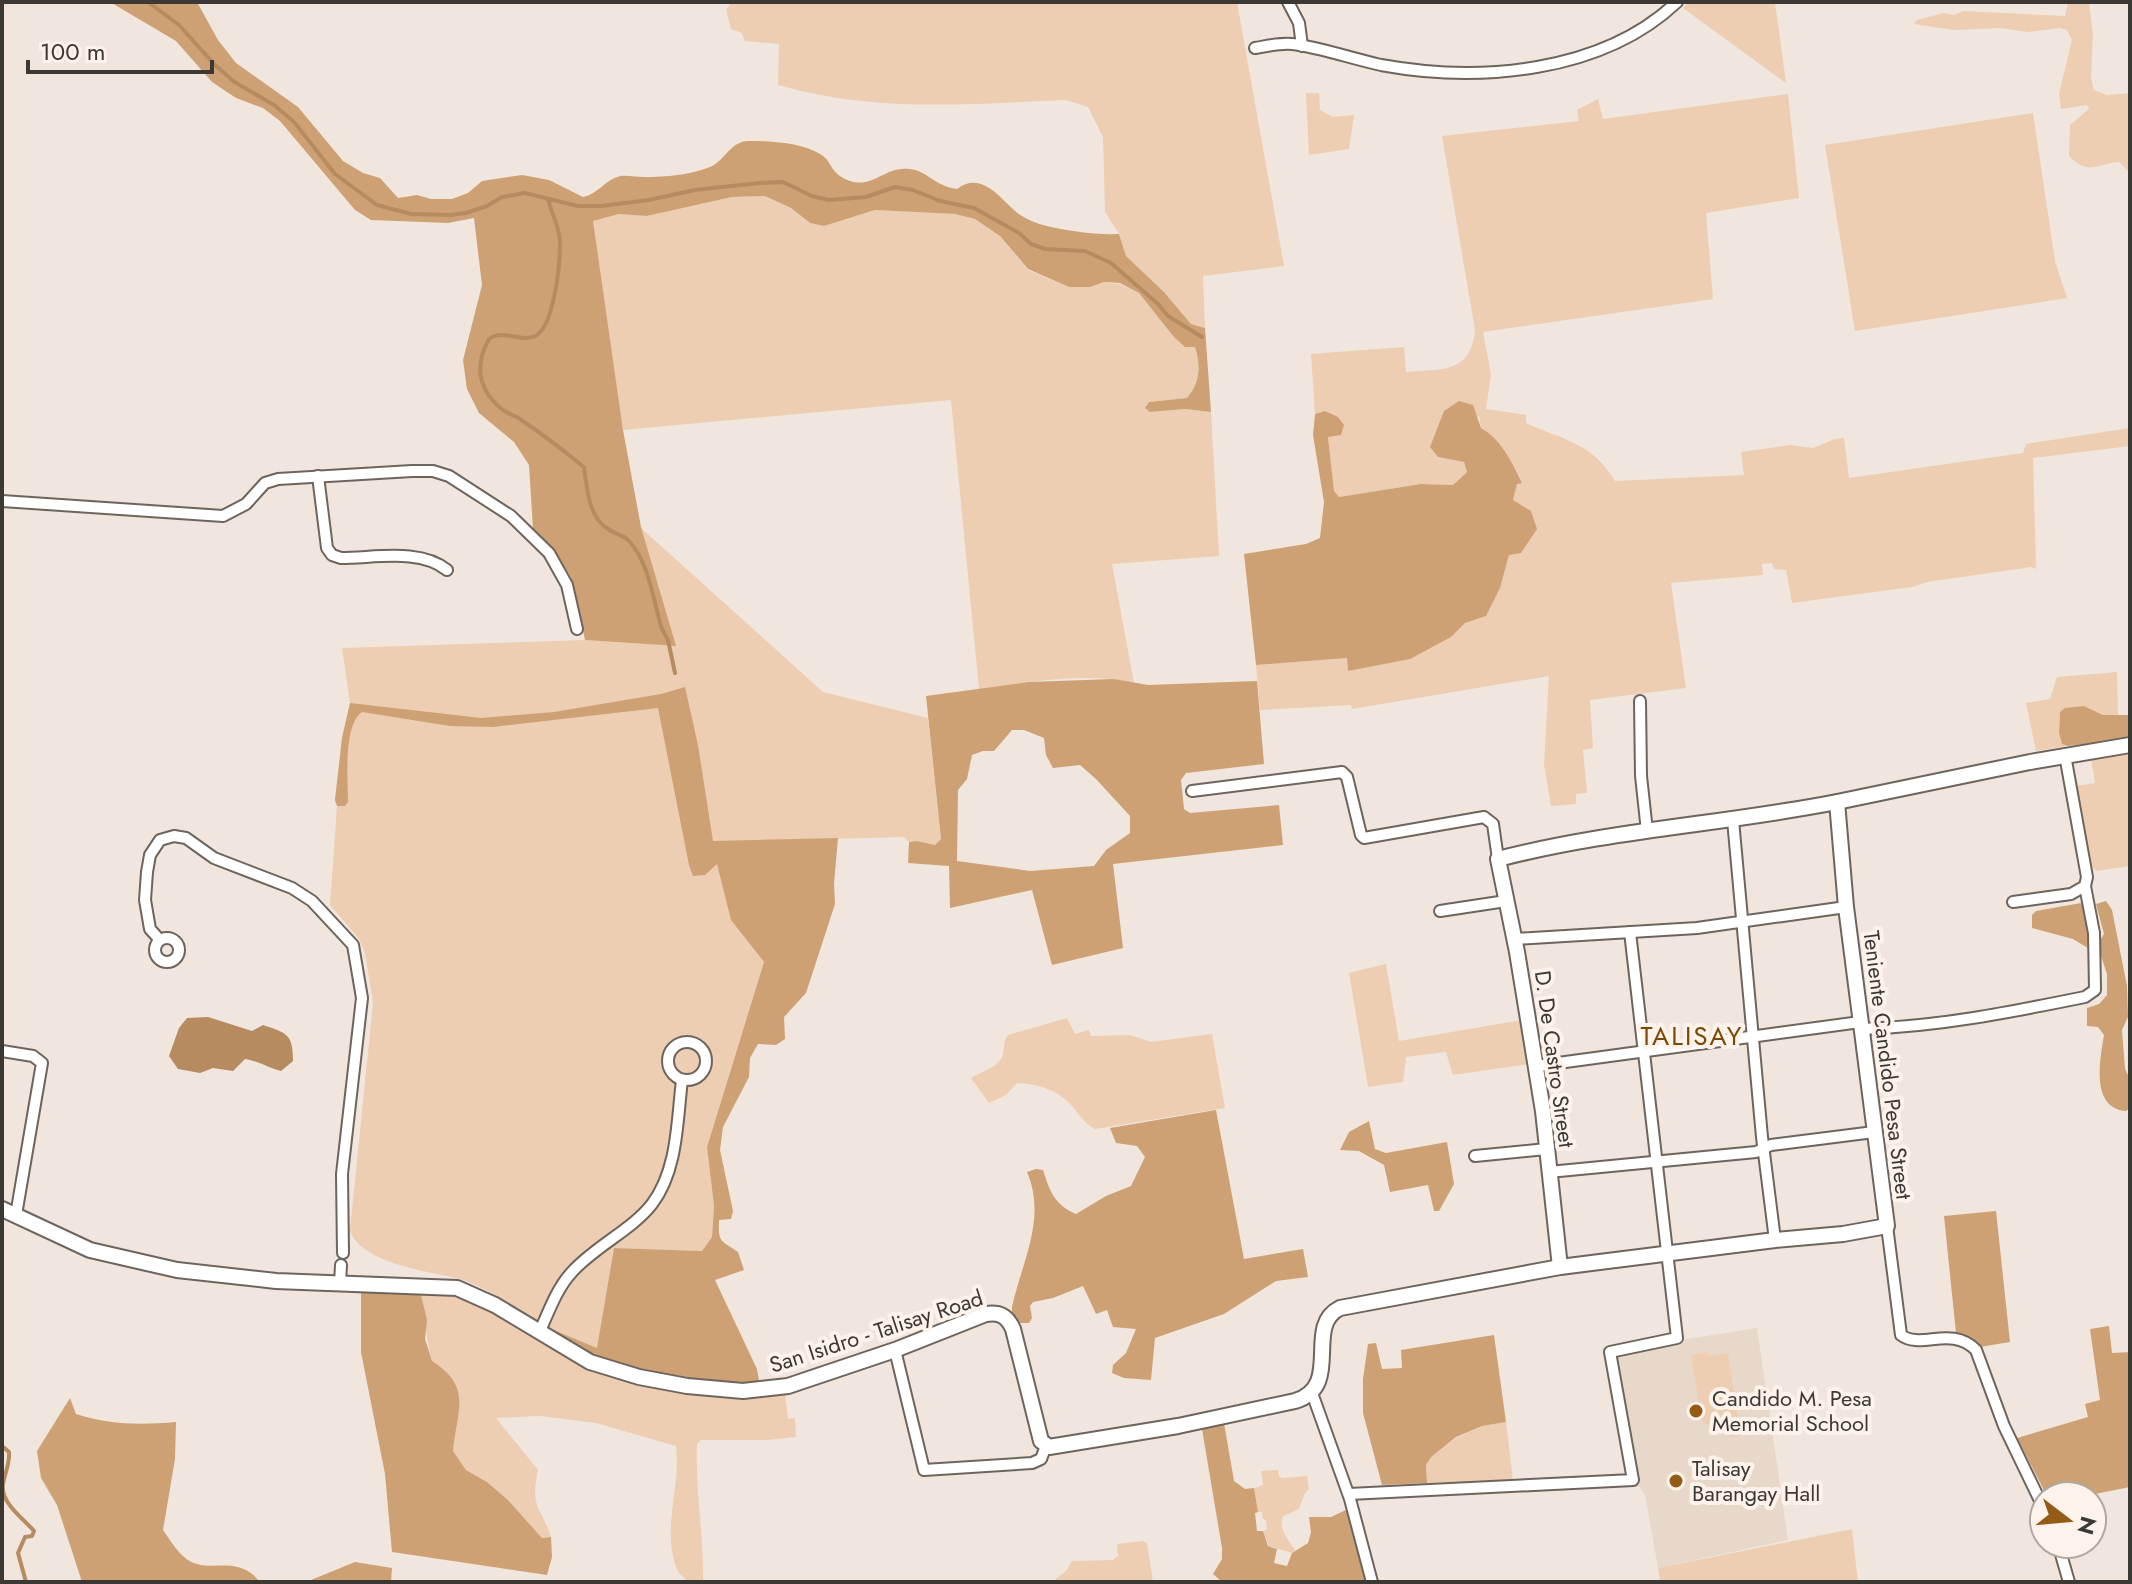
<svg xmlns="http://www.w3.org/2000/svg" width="2132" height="1584" font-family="Jost,sans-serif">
  <rect width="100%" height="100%" fill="#f0e6dd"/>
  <polygon fill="#e8d8ca" points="1757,1328 1788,1540 1658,1568 1645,1495 1640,1487 1632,1485 1614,1354 1674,1341"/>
  <g fill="#edceb2">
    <path d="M729,2H1237L1284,266L1203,276L1205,328L1191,324L1164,292L1126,256L1119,234L1105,212L1103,137L1088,107L1066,100C966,104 875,113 778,85L779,44L745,41L742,33L731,29L726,9L729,6Z"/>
    <polygon points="1689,2 1775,2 1786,83 1683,8"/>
    <path d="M2068,2H2089L2093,34L2091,78L2094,90L2107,95L2130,93V173L2119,162C2095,164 2089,176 2069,156L2070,125L2089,109L2087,105L2061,109L2059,94L2072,40L2067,30L2060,28L2028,32L2000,28L1954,30L1914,24L1917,20L1944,13L1954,15L1963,11L2065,16Z"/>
    <polygon points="1306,93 1319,93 1320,110 1333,117 1354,115 1349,149 1309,155"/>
    <path d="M1788,94L1799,198L1706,213L1713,299L1483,332L1491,375L1486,409L1526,415V423C1563,440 1593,443 1615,481L1744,475L1741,452L1790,445L1813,448L1835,439L1844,438L1849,478L2023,453L2026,444L2130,428V446L2033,458L2036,569L2031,567L1927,582L1912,587L1792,603L1786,570L1774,569L1772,563L1762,564L1763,575L1671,583L1686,688L1590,700L1593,748L1583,750L1587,793L1576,794V804L1551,806L1544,765L1549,676L1352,709L1351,705L1260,710L1256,665L1347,658L1348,671L1451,637L1465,623L1486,616L1500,588L1509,555L1531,511L1512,500L1517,483H1521L1481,428L1479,416L1438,457L1464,462L1467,472L1453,485L1421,484L1339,497L1334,492L1325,411L1315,414L1311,354L1404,347L1406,372C1441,369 1471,374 1475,330L1442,136L1579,121L1577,110L1598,99L1603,119Z"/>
    <polygon points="2033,113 2055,261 2067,298 1855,331 1825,145"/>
    <path d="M765,196L791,208L810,223L824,226L875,210L955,214L975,219L1000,236L1028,270L1069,287H1090L1104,282L1120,284L1139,293L1173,336L1185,346L1195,347C1201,366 1200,384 1187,398L1149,402L1145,408L1151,412L1185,409L1211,412L1219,556L1112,564L1134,683C1084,672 1028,682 979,689L951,400L623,430L592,221L619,214L647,216L732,197Z"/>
    <path d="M641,528L823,692L928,718L941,839L935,845L917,841L909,842L904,837L713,842L731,919L764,962L707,1147L714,1206L712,1237L702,1251L614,1248L597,1349C582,1342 565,1337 551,1329C517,1311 486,1283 447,1276C421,1271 358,1260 350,1230L373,1003L365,953L359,939L330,905L337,806L335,800L342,738L350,703L342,648L585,640L675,646Z"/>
    <polygon points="2117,672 2118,715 2103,715 2084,706 2060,712 2059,733 2062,744 2068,746 2036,751 2026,703 2050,699 2057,677"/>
    <polygon points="2130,753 2130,866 2097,871 2091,866 2075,786 2095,783 2091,758"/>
    <polygon points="1386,964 1399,1041 1522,1020 1530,1064 1453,1075 1446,1052 1406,1057 1403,1082 1368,1087 1349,973"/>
    <path d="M1067,1018L1075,1034L1089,1030L1091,1036L1130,1035L1151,1042L1212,1034L1225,1108L1095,1129C1084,1123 1080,1115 1072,1106C1058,1090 1038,1084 1017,1083L1006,1095L989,1103L971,1078C982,1071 1000,1067 1003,1054C1005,1046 1003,1042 1008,1035Z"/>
    <path d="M448,1290L513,1321L573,1360L606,1375L638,1383L785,1392L788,1419L795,1418L796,1437L767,1440H701L697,1444C695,1490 704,1535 703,1582H687C684,1576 678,1574 676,1567C662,1528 681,1486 676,1446L596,1423L540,1416L496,1418L538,1470C530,1509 540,1504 551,1537L542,1538L508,1500L487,1482L466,1470L453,1451C457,1410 473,1387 432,1361C425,1338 426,1315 420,1291Z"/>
    <path d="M1708,1352L1709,1356L1728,1353L1740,1430L1738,1436C1717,1440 1708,1421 1690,1413L1691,1406L1699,1404L1691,1355Z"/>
    <polygon points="1506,1422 1513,1481 1427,1483 1426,1465 1430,1457 1456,1438 1482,1426"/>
    <path d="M1278,1470L1279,1476L1282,1478L1307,1476L1309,1489L1305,1493L1299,1509L1283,1516C1278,1530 1288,1539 1295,1550L1292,1553L1269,1546L1263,1531L1267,1530L1266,1520L1263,1519L1262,1512H1258L1254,1488L1263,1485L1261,1471Z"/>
    <polygon points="1852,1529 1858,1582 1660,1582 1658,1568"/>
    <polygon points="1143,1541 1147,1543 1153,1582 1052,1582 1066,1571 1072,1561 1113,1560 1118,1556 1117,1544"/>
  </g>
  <g fill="#cea175" fill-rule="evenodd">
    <path d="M110,2H197L218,40L236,63L298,107L343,161L363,173L380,178L398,198L417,195L431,199H452L468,193L482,181L522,175L549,180L583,197C598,194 605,180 620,176C627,175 637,177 644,177C667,177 689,175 710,167C725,161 730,141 749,141C770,141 801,142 820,154C834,162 828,173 850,181C871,188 883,170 902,169C926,167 932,186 957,189C981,171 999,197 1015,211C1022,217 1034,223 1043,225C1067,231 1095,235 1119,234L1126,256L1164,292L1191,324L1205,328L1211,412L1185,409L1150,412L1145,408L1149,402L1187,398C1200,383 1201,366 1195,347H1185L1173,336L1139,293L1120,283L1104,282L1090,287H1069L1028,269L1000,236L975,219L955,214L875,210L824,226L810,223L791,208L765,196L732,197L647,216L619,214L593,221L623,430L641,527L676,646L585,640L571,577L556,554L533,529L529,465L514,442L479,413L467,389L463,360L482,285L474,218L448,223L371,220L355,210L280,121L263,108L236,98L212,82L176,41Z"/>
    <path d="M1459,401L1473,405L1481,428C1502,440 1512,463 1522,483L1517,484L1513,500L1531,511L1537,529L1521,553L1509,555L1500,588L1486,616L1465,623L1451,637L1410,659L1348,671L1347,658L1256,665L1244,554L1306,544L1320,538L1324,502L1313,435L1315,414L1325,411L1338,417L1344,425L1341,435L1328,437L1334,491L1339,497L1421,484L1453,485L1467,472L1464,462L1438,457L1430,447L1444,411Z"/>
    <path d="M1114,679L1148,685L1257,681L1264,764L1186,773L1181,780L1184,809L1190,813L1279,805L1283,845L1113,864L1123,948L1052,965L1032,890L950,908L949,866L908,863L909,842L917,841L935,845L941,839L926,696L1029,682ZM1012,730H1024L1044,738L1046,755L1053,768L1080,765L1096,779L1130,816V833L1106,850L1094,866L1030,871L957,861L958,790L967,779L972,755L983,751H994Z"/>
    <path d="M685,687L698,745L713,841L838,838L834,884L835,904L806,993L784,1017L785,1039L776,1045L758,1044L750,1058L749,1077L723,1127L720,1150L733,1211L731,1219L719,1220C718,1243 721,1240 738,1252L744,1270L715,1280L757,1369L760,1386C691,1380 606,1378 551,1329L597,1348L614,1248L702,1251L712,1237L714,1206L707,1147L764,962L731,920L717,864L705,875L693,876L689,865L658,708L493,727L450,726L362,712C343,725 348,781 348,802L345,806H337L335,800L342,738L350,703L481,718L554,712L661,694Z"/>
    <polygon points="2084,706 2103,715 2130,715 2130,739 2068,746 2062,744 2059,733 2060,712 2065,708"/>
    <path d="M2106,901L2112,910L2127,986L2128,1017L2122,1030L2125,1069L2130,1079V1108L2126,1111C2090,1108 2100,1060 2104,1035L2098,1027L2087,1026V1008L2099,1004L2107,995V974L2101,956L2073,939L2032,928V915L2036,911L2081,903L2089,923V937L2099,942L2104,934L2096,904Z"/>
    <path d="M1216,1110L1244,1259L1303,1249L1308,1277L1276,1281L1224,1314L1155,1338L1151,1380L1124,1378L1112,1373L1113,1365L1126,1353L1136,1329L1113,1327L1107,1310L1096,1314L1083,1286L1053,1298L1033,1302L1030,1306L1032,1318L1029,1323H1017L1012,1314V1307C1022,1261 1047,1219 1027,1172L1036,1169L1043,1170C1050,1192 1055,1205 1076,1214L1106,1196L1131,1186L1145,1157L1137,1146L1116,1143L1110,1128Z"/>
    <polygon points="1369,1121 1375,1149 1386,1153 1447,1142 1454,1184 1439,1211 1434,1211 1428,1185 1390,1192 1384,1165 1359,1151 1340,1150 1349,1132"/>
    <polygon points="1996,1211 2010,1342 1980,1347 1971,1339 1956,1333 1944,1216"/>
    <path d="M420,1291L427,1320L425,1339L432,1361C473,1387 457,1410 453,1451L466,1470L487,1482L508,1500L542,1538L551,1537L552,1557L547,1575L392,1552L385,1474L361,1352V1292Z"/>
    <polygon points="2109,1326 2112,1353 2130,1352 2130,1487 2085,1496 2047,1496 2017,1438 2088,1417 2085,1404 2100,1400 2090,1329"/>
    <polygon points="1494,1335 1506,1422 1482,1426 1456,1437 1431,1457 1426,1465 1427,1483 1382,1485 1363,1413 1363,1379 1368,1344 1376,1343 1382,1369 1402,1368 1401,1350"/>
    <path d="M70,1398L76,1414C110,1425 140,1425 176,1422L175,1459L163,1530C169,1538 175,1549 183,1556C206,1578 235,1551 260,1582H82L57,1505L41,1478L37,1451Z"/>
    <polygon points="1224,1423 1234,1481 1245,1489 1254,1488 1258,1512 1255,1513 1257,1531 1263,1531 1268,1546 1277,1549 1274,1563 1287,1566 1292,1553 1308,1543 1311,1532 1309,1517 1331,1517 1348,1509 1367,1582 1222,1582 1213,1574 1222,1559 1222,1548 1202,1429"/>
    <polygon points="355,1562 392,1568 391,1582 306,1582"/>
  </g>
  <path fill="#b78b60" d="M208,1017L252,1031L263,1025C287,1033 293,1034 293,1061L281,1071C268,1068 259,1061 245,1059L233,1071L213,1068L200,1073L178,1069L169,1056L179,1028L187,1018Z"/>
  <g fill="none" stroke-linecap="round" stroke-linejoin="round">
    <g stroke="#b78b60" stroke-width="4">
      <polyline points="148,2 179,25 214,64 233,81 274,105 294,122 335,174 377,205 411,214 451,215 466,213 487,206 502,197 525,193 578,206 601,206 649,200 695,190 759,183 783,182 812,196 829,200 866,197 895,187 913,190 940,201 974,208 1019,233 1031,244 1045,249 1085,251 1111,263 1158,304 1168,316 1202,337"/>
      <path d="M548,199C551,211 557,223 559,234C563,254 554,324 537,335C522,344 504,328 489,339C474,366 478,390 503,410C508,414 514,415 520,419C542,434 563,450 584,467C587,487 588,517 608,529C615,534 624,535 629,541C650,564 653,601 662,629L668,640L675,673"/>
      <path d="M2,1446L9,1452C10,1464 5,1472 3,1484C0,1503 24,1519 34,1531L32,1536L25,1537L18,1553L26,1582"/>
    </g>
    <defs>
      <g id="street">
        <polyline points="1288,2 1299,23 1302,46"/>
        <path d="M1255,48C1267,46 1279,43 1292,44C1319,47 1353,59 1381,65C1479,83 1602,73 1677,2"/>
        <path d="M318,476L327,548L332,555L341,558C375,558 420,548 447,570"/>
        <polyline points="2,501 223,516 246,504 265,483 278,479 412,471 433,471 449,476 511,516 549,553 567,585 577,629"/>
        <polyline points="1640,701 1641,776 1647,831"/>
        <polyline points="1192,791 1342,772 1347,777 1361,835 1364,838 1484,817 1493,824 1498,859"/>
        <polyline points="1733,820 1762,1137 1775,1240"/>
        <polyline points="2013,902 2071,894 2085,886 2087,877 2065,755"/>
        <polyline points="1440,911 1506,901"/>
        <circle cx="167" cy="950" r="12"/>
        <polyline points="159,939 150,929 145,900 147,872 150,855 160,840 174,836 186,838 214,858 292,888 312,901 353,945 362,998 342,1174 343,1253"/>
        <polyline points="1515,939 1697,928 1846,907"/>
        <path d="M1861,1029C1937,1027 2011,1012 2085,997L2095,990L2094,933L2085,886"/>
        <circle cx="687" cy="1061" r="19"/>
        <polyline points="2,1051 33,1056 42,1063 16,1215"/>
        <polyline points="1536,1066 1860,1022"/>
        <polyline points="1475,1156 1546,1149"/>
        <polyline points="1549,1172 1756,1152 1771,1145 1874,1132"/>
        <path d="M1887,1226L1901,1335C1921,1350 1951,1325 1976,1350L2004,1426L2044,1509"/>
        <polyline points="340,1284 341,1265"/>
        <path d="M540,1331C549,1311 557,1288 572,1272C594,1247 633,1229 652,1204C678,1170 677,1120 682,1080"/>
        <polyline points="895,1350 924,1470 1032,1463 1041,1459 1046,1446"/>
        <polyline points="1312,1393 1350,1499 1372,1582"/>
        <polyline points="1349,1494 1633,1480 1610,1352 1677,1338 1630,932"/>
        <polyline points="2058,1544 2069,1582"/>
      </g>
      <g id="secondary">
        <path d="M2,1209L90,1250L177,1270L276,1281L457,1288L495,1305L590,1362L639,1377L687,1386L743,1391L788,1386L895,1350L986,1314C1000,1312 1007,1316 1013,1329L1041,1441L1049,1447L1178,1426L1295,1401C1344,1386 1303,1326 1340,1308L1560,1267L1775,1240L1843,1234L1887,1226L1846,907L1837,802L2030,762L2130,745"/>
        <path d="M1560,1267L1543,1111L1517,952L1498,859C1609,830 1725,824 1837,802"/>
      </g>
    </defs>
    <use href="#street" stroke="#6d655d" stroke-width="14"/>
    <use href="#secondary" stroke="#6d655d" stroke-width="18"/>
    <use href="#street" stroke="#fff" stroke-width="10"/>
    <use href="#secondary" stroke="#fff" stroke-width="14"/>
  </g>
  <g fill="#945b17" stroke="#fdf3ea" stroke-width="3">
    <circle cx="1696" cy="1411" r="8"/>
    <circle cx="1676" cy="1481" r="8"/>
  </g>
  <g text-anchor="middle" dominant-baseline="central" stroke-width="8" stroke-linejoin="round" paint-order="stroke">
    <g font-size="22" fill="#3c3834" stroke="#fdf3ea">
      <text transform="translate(1555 1059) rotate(82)">D. De Castro Street</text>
      <text transform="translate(1888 1065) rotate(83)">Teniente Candido Pesa Street</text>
      <text transform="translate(876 1331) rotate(-18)">San Isidro - Talisay Road</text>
    </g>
    <g font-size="22" fill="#3c3834" stroke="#fdf3ea" text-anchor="start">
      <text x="1712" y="1398">Candido M. Pesa<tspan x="1712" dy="25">Memorial School</tspan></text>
      <text x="1692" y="1468">Talisay<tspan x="1692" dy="25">Barangay Hall</tspan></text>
    </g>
    <g font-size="26" letter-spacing="2" fill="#7c4905" stroke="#fdf3ea">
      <text x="1692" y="1036">TALISAY</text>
    </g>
  </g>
  <rect width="2132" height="1584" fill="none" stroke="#3c3834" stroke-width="8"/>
  <g transform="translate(2068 1520) rotate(106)"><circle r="38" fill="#fdf3ea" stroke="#b0a8a1" stroke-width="2"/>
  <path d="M0-6L14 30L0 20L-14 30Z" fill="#945b17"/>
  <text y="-12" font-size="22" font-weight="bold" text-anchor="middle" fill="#3c3834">N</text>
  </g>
  <path d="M28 60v12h184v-12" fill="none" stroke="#3c3834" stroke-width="4"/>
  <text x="40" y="60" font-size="24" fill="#3c3834" stroke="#fdf3ea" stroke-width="6" paint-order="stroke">100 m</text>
</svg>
